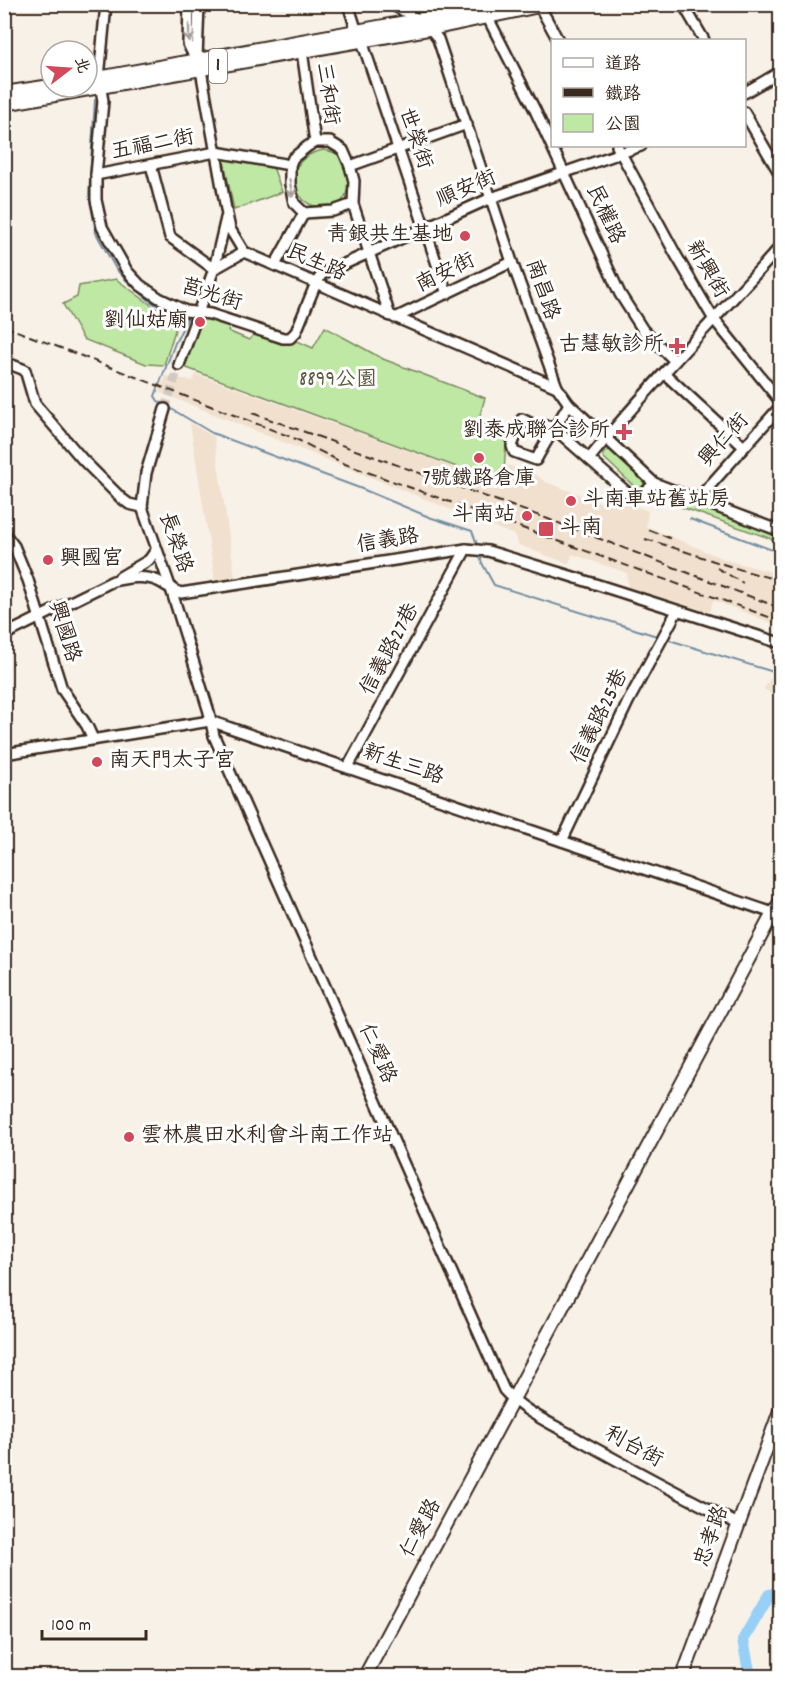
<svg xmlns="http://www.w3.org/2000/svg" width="785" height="1681" font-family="Dekko,'LXGW WenKai TC',sans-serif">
  <rect width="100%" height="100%" fill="#f8f1e8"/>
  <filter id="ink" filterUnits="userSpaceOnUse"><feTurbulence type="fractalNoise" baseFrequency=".0167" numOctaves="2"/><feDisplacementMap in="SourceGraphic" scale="12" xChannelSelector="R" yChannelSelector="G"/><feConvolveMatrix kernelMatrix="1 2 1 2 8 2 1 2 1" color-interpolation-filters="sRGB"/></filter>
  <g filter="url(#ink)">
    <g fill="#f0e0cd">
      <polygon points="196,374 502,485 505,467 507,465 534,474 546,482 602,503 616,498 648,511 646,526 726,560 780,574 780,626 713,600 710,612 628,587 627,573 572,554 569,564 519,545 514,535 159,392 166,376 193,381"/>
      <polygon points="190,423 214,437 235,577 215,580"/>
      <polygon points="773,674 780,676 780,699 764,689"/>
    </g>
    <g fill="#bee8a4" stroke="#7c8961" stroke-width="1.5">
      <path d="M323,150C330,151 336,152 340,157C348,168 352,190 342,201C330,213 309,208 300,196C283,175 301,154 323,150Z"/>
      <polygon points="223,157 273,167 282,192 234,210"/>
      <polygon points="116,279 177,324 164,365 146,364 83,339 63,304 77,297 79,286"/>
      <polygon points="201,315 231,325 228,331 249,340 255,333 272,341 295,340 313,348 325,327 383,359 485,398 478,422 507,431 503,484 184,367"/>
      <polygon points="613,448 644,478 645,481 643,487 638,490 603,457 603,453"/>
      <polygon points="683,499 780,536 780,542 681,507"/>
    </g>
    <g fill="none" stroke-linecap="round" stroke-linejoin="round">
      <g stroke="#728ea0" stroke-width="2">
        <polyline points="95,100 89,194 96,233 116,269 127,281 151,302 187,319 175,343 155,396 158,401 212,433 362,489 429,517 472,531 478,547"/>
        <polyline points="4,355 26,364 34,384"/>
        <polyline points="81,451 90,460"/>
        <polyline points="690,519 780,553"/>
        <polyline points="479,553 482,563 494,585 660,637"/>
        <polyline points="666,639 780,674"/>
      </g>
      <polyline stroke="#97d0f6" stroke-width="12" points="750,1676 743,1640 769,1595 780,1592"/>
      <polyline stroke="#d2c9c0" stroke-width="9" stroke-dasharray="9 4.5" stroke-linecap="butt" points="165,409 179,365"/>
      <defs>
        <g id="minor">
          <polyline points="106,4 99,78 103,101 96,175 96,200 102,227 127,271 140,285 159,298 186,311 210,314 283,338 290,338 296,332 316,283 322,274 491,198 641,146"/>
          <polyline points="189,4 188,44 201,70 227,215 230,229 244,252 557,387"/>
          <polyline points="348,4 357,32 362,41 447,294"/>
          <path d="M391,4C409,14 427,21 438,39L512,262L557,387L569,404L654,483L780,531"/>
          <polyline points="536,4 540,7 558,40"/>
          <polyline points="683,4 704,40"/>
          <polyline points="486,14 535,110 620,294 643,330 675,361"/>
          <polyline points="302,51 315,142"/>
          <polyline points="197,58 199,4"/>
          <polyline points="744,93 780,72"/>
          <polyline points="744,112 780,174"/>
          <polyline points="617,146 676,255 713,318 780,401"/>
          <polyline points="151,165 170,237 214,269 244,252"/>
          <polyline points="350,166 467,124"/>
          <polyline points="96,175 216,152 290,165"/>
          <polyline points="353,204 333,211 304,213 294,203 290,184 290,165 293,158 308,146 315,142 330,142 343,150 350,166 354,181 353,204 390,316"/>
          <polyline points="275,265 304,213"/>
          <polyline points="395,318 512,262"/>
          <polyline points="4,362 25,370 35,404 83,460 121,498 129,504 142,507"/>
          <polyline points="179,365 214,269 226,218"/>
          <polyline points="664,373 744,447"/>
          <path d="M569,404C558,423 546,441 536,460L514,452L512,446L522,419L536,426H548L555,429L630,495H643L654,483"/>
          <path d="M165,409L146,473L142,507L171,589L209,712L214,736L504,1390C523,1412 555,1425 580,1440C632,1469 685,1497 738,1524"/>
          <path d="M589,459C649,385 717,318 780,247"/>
          <polyline points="697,500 780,407"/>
          <polyline points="4,533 14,546 28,580 62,689 87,726 93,739"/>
          <polyline points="120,577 149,560 156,550"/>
          <path d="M4,635L113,581C128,578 144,575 158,581C166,585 172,590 181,593L466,549L488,551L567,575L780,643"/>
          <polyline points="4,754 210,721 773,913 780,900"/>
          <polyline points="348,767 466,549"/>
          <polyline points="562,841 628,702 677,611"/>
        </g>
        <g id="major">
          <polyline points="87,80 505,4"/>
          <polyline points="4,93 51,86"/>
          <polyline points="4,104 445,26 548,4"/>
          <polyline points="365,1676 773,913 780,915"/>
          <polyline points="683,1676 780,1411"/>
        </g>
      </defs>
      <use href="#minor" stroke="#3b2a1e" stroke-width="14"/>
      <use href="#major" stroke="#3b2a1e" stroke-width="16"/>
      <use href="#minor" stroke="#fff" stroke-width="9"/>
      <use href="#major" stroke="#fff" stroke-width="12"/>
      <g stroke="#3b2a1e" stroke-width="2" stroke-dasharray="9 4.5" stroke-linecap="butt">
        <polyline points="4,326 296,439 345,464 780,621"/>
        <polyline points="252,413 548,519 780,608"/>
        <polyline points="649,530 672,539"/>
        <path d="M645,539C691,552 734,570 780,580"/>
        <polyline points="717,568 743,583"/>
      </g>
    </g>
    <defs><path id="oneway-shaft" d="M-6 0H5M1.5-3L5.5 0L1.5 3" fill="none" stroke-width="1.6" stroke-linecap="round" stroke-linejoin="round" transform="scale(1.5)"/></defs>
    <g stroke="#a79f9a">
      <use href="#oneway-shaft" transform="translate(189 33) rotate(90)"/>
      <use href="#oneway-shaft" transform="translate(291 188) rotate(80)"/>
    </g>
  </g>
  <g fill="#d1495b" stroke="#fff" stroke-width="2">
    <circle cx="465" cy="236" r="6"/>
    <circle cx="200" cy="322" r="6"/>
    <path d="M674 337h6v6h6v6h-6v6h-6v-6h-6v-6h6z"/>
    <path d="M621 423h6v6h6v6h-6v6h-6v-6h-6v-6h6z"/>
    <circle cx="479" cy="458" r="6"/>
    <circle cx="571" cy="501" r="6"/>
    <circle cx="527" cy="516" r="6"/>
    <rect x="538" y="521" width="16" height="16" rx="3"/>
    <circle cx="48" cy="560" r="6"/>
    <circle cx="97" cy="762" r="6"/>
    <circle cx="129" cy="1137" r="6"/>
  </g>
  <g text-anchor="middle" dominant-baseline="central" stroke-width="6" stroke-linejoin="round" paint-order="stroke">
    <rect fill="#fff" stroke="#766a62" stroke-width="1.5" x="209" y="49" width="18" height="34" rx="4.5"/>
    <g font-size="20" font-weight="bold" fill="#3b2a1e">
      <text x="218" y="66">1</text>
    </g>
    <g font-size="21" fill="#3b2a1e" stroke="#fff">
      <text transform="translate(326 94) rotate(82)">三和街</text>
      <text transform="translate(414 139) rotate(71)">世榮街</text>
      <text transform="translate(153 146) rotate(-11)">五福二街</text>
      <text transform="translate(467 190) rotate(-23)">順安街</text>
      <text transform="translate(604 215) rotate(65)">民權路</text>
      <text transform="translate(316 264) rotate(23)">民生路</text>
      <text transform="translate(706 270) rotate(60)">新興街</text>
      <text transform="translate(446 274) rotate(-26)">南安街</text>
      <text transform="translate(541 290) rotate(71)">南昌路</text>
      <text transform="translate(211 296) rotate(17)">莒光街</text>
      <text transform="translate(725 441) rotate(-48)">興仁街</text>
      <text transform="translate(388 542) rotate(-9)">信義路</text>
      <text transform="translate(174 543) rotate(71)">長榮路</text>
      <text transform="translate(63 632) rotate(73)">興國路</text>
      <text transform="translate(391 650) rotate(-62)">信義路27巷</text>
      <text transform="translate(601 717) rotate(-64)">信義路25巷</text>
      <text transform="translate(403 766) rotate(19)">新生三路</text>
      <text transform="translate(376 1054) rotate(66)">仁愛路</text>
      <text transform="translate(633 1448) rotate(29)">利台街</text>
      <text transform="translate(422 1529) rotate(-62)">仁愛路</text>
      <text transform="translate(713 1537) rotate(-71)">忠孝路</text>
    </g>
    <g font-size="21" fill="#3b2a1e" stroke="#fff" text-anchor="end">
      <text x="453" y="236">青銀共生基地</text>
      <text x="188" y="322">劉仙姑廟</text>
      <text x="664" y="346">古慧敏診所</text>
      <text x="610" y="432">劉泰成聯合診所</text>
      <text x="479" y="480" text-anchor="middle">7號鐵路倉庫</text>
      <text x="583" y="501" text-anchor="start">斗南車站舊站房</text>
      <text x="515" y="516">斗南站</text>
      <text x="560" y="529" text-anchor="start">斗南</text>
      <text x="60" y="560" text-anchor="start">興國宮</text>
      <text x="109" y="762" text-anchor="start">南天門太子宮</text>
      <text x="141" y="1137" text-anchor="start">雲林農田水利會斗南工作站</text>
    </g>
    <g font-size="21" fill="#5c5a40" stroke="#fff">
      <text x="338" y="381">8899公園</text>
    </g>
  </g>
  <rect width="785" height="1681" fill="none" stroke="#fff" stroke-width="24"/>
  <rect x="12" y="12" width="761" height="1657" fill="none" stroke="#3b2a1e" stroke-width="2" filter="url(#ink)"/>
  <rect x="551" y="39" width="195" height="108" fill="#ffffff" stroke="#b1aaa5" stroke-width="1.5"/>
  <rect x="563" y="58" width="30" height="9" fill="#ffffff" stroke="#b1aaa5" stroke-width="1.5"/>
  <text x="605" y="69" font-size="18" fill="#3b2a1e">道路</text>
  <rect x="563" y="88" width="30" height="9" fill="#3b2a1e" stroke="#b1aaa5" stroke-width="1.5"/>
  <text x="605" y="99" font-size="18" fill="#3b2a1e">鐵路</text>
  <rect x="563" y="114" width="30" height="18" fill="#bee8a4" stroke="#b1aaa5" stroke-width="1.5"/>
  <text x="605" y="129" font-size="18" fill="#3b2a1e">公園</text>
  <g transform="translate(69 69) rotate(73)"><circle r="28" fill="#ffffff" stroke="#b1aaa5" stroke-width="1.5"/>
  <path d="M0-4.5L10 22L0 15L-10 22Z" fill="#d1495b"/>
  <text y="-9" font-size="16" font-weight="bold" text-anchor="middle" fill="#3b2a1e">北</text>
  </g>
  <path d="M42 1630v9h104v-9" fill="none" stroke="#3b2a1e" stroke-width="3"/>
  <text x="51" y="1630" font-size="18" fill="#3b2a1e" stroke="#ffffff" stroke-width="4.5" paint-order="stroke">100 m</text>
</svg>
